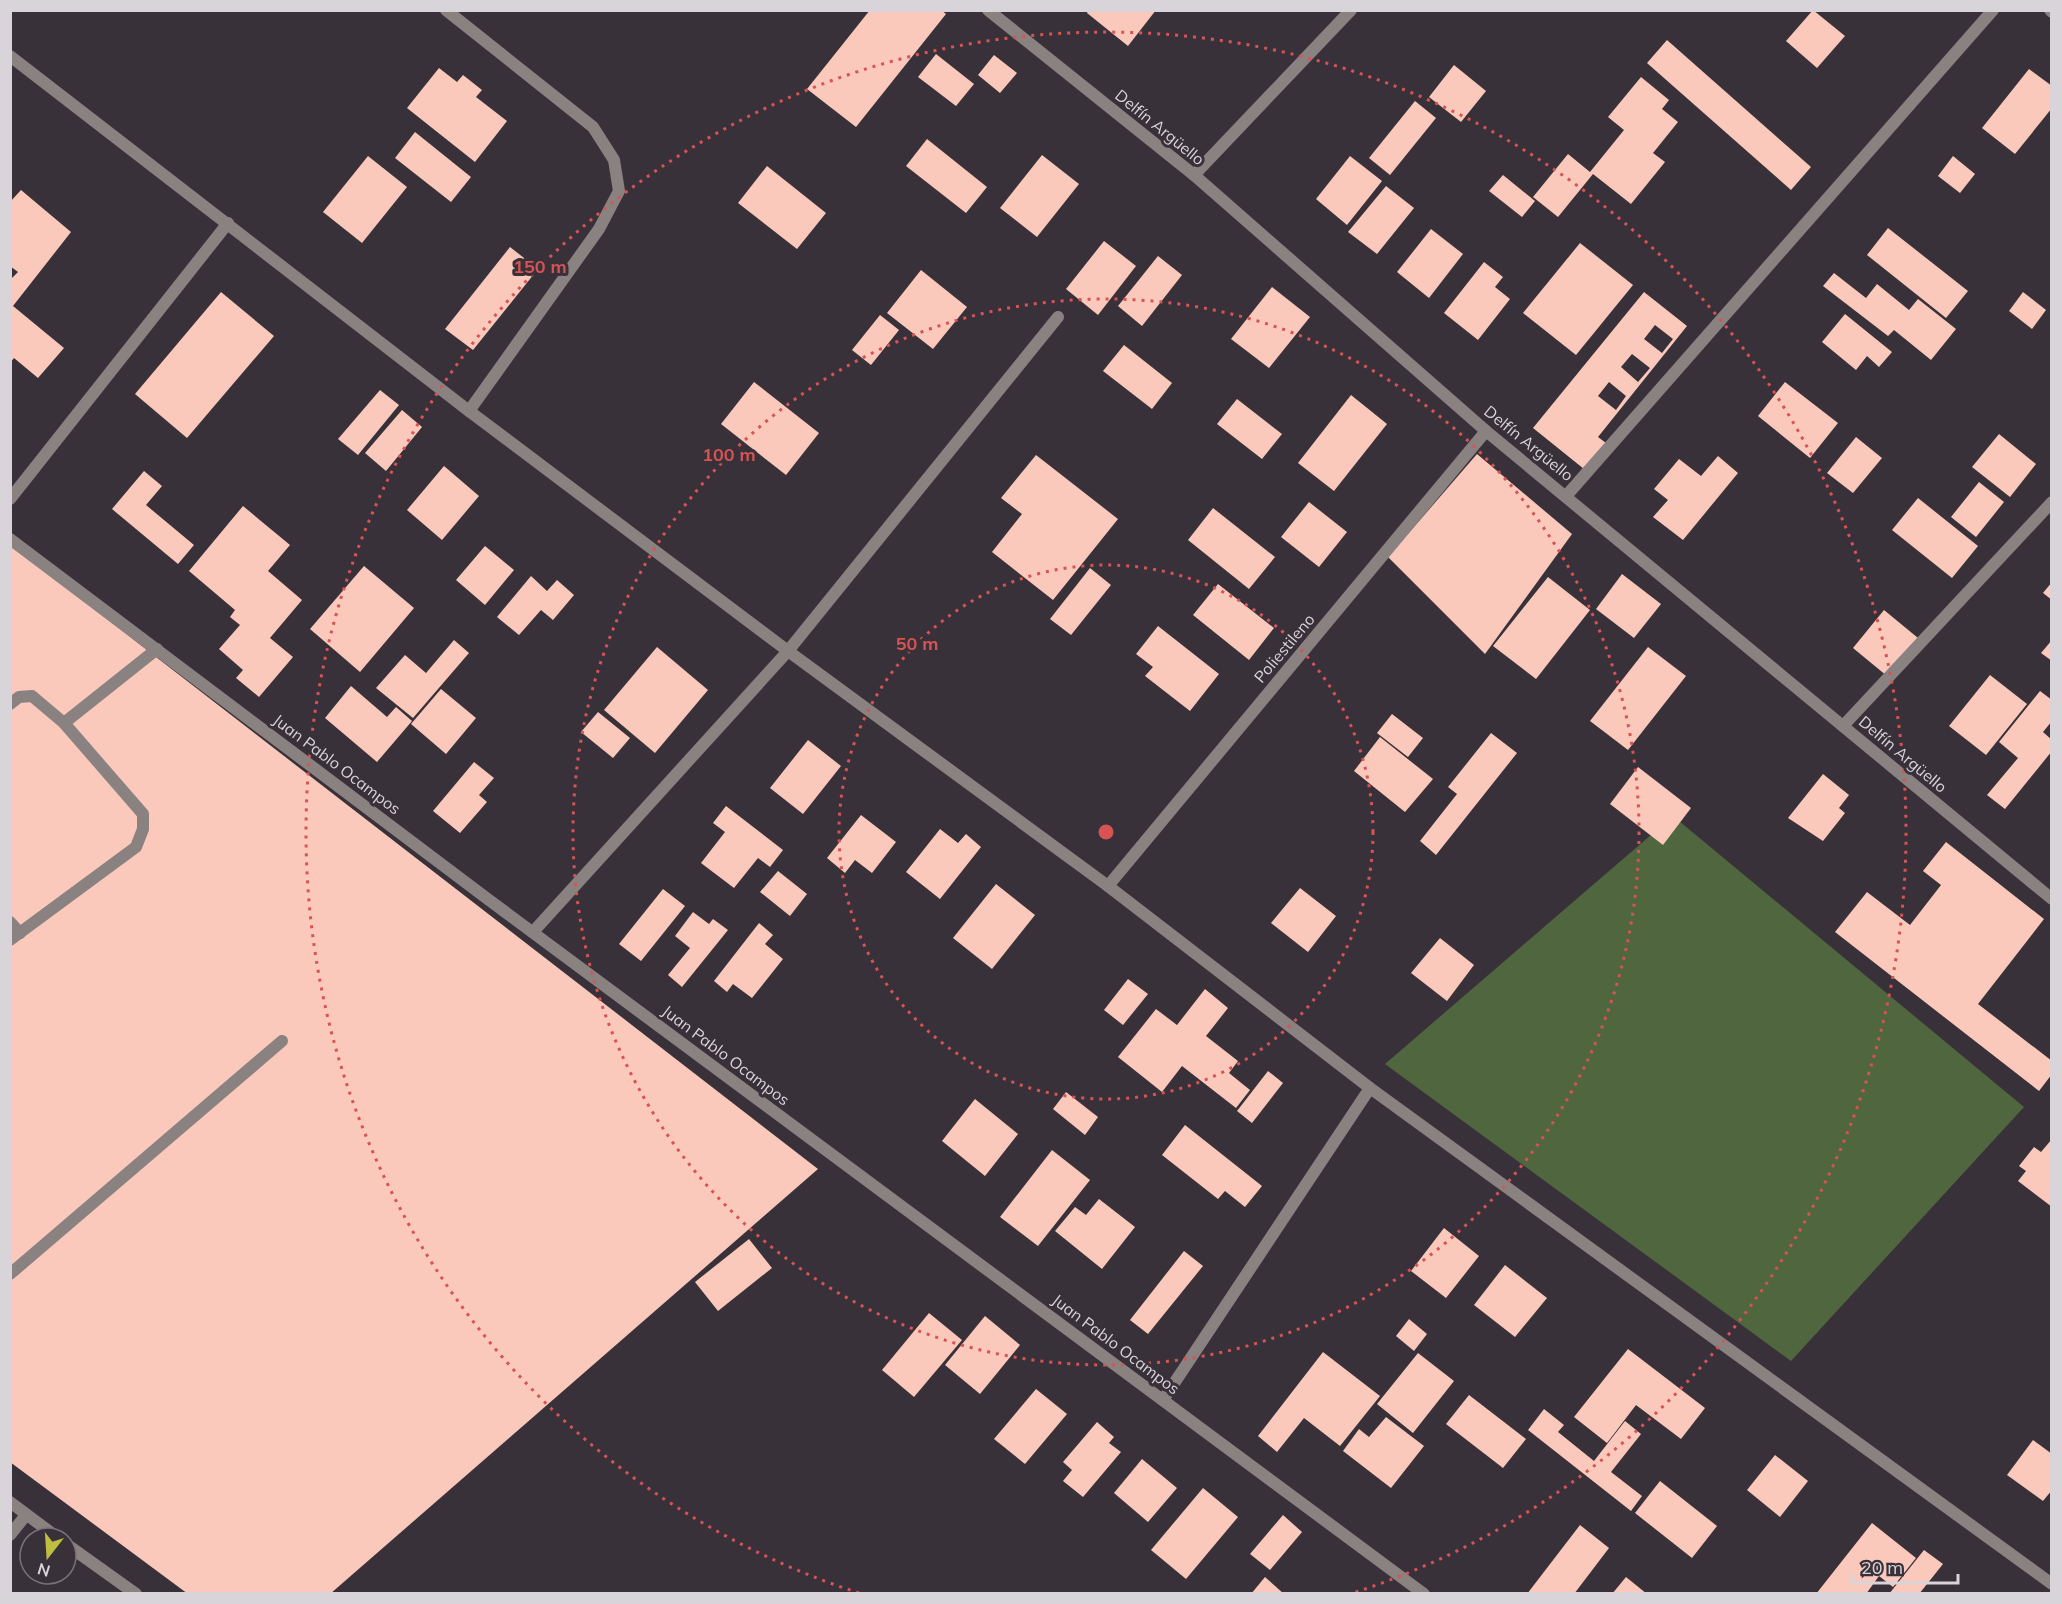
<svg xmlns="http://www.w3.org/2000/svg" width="2062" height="1604" font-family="Mulish,sans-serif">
  <rect width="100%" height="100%" fill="#393139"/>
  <polygon fill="#50663f" points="1673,816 2024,1107 1791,1361 1385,1064"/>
  <g fill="#fbc9bb" fill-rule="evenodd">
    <polygon points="870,10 941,10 946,14 856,127 807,89"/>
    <polygon points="1088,10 1156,10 1128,46 1087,13"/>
    <polygon points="1813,10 1845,36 1817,68 1786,41"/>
    <polygon points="1667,40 1811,167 1791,190 1647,63"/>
    <polygon points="936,54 974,84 956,106 918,77"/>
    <polygon points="994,55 1017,73 1000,93 978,75"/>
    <polygon points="1454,65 1486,91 1461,122 1429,97"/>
    <polygon points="439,68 457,82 463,75 482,90 476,97 507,121 475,162 407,108"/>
    <polygon points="2029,69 2052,86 2052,108 2015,154 1982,128"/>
    <polygon points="1641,77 1669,100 1662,109 1678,122 1653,153 1665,162 1631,204 1593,174 1558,217 1533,197 1568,154 1590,172 1624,130 1608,117"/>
    <polygon points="1415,101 1436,118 1390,175 1369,158"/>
    <polygon points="415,132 471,177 451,202 395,158"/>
    <polygon points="927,139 987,187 966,213 906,166"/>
    <polygon points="1042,155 1079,184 1037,237 1000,208"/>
    <polygon points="368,156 407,187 362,243 323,212"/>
    <polygon points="1350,156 1382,181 1347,225 1316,199"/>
    <polygon points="1953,156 1975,174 1960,193 1938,176"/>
    <polygon points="767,166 826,213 797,249 738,203"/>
    <polygon points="1503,175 1535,201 1522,217 1489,191"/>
    <polygon points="1386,186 1414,208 1377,254 1348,232"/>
    <polygon points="21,190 71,232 13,306 64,348 38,378 14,358 10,363 10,280 18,272 10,266 10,202"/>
    <polygon points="1888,228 1968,291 1946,318 1867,255"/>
    <polygon points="1431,229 1463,254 1429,298 1397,272"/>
    <polygon points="1104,241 1136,266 1098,315 1066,289"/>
    <polygon points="1580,243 1633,285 1576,355 1523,313"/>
    <polygon points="510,247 538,269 473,350 445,329"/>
    <polygon points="1158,256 1182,275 1142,326 1118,306"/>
    <polygon points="1484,262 1503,277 1495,287 1510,299 1478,340 1444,313"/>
    <polygon points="921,270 967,307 933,349 887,313"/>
    <polygon points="1834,273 1866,298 1877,284 1909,310 1918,299 1956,329 1931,360 1894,330 1888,336 1823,286"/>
    <polygon points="1272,287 1310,317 1269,368 1231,339"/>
    <polygon points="221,292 274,336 187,438 135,394"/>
    <path d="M1644,292L1687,326L1598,437L1606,443L1584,469L1533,428ZM1655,325L1673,339L1662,353L1644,339ZM1632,354L1650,368L1638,382L1621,367ZM1609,382L1626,396L1616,410L1598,396Z"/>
    <polygon points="2023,292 2046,310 2032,329 2009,311"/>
    <polygon points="1845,314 1892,352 1879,367 1867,356 1856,370 1822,342"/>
    <polygon points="880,315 899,330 871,365 852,350"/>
    <polygon points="1124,345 1172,383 1152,409 1103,371"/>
    <polygon points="754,382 819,433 786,475 721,424"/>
    <polygon points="1785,382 1838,423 1810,458 1758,416"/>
    <polygon points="380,390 399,405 358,455 338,439"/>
    <polygon points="1351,395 1387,424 1334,491 1298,463"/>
    <polygon points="1237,399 1282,434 1262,459 1217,424"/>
    <polygon points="402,410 422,427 386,471 365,453"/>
    <polygon points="1999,434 2036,464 2010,497 1972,467"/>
    <polygon points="1856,437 1882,458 1853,493 1827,473"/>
    <polygon points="1477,454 1572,534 1485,654 1388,557"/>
    <polygon points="1036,455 1118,519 1053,600 992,552 1022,514 1001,498"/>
    <polygon points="1718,456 1738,473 1683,540 1653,517 1668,500 1654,489 1679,459 1701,476"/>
    <polygon points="444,466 479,496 442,540 407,510"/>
    <polygon points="144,471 162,486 146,505 194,545 178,564 112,509"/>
    <polygon points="1979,482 2004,502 1976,537 1951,517"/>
    <polygon points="1918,498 1978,546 1952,578 1892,530"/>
    <polygon points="1309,502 1347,532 1319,567 1281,537"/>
    <polygon points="243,506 290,545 268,571 302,600 270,638 293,657 259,697 236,678 243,670 219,649 240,625 230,617 235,610 189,571"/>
    <polygon points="1213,508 1275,557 1249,589 1188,540"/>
    <polygon points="10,544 818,1169 330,1594 188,1594 10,1462"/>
    <polygon points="485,546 514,570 485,605 456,580"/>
    <polygon points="364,566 414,608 360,672 310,629"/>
    <polygon points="1090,568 1111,585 1071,635 1050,619"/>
    <polygon points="1622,574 1661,604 1634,638 1596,609"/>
    <polygon points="531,576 547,591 557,580 574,595 553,620 541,610 519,635 497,617"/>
    <polygon points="1548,577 1590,610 1536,679 1493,646"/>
    <polygon points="2052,582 2052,600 2043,593"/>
    <polygon points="1218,584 1274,628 1249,660 1193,615"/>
    <polygon points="1884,610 1918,638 1887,676 1853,648"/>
    <polygon points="1158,626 1219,674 1190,711 1145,676 1153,667 1136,654"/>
    <polygon points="454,640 469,653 413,718 376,688 405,655 426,673"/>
    <polygon points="2052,640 2052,661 2041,653"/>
    <polygon points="657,647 708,690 655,753 604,710"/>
    <polygon points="1648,647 1686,676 1628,750 1590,721"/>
    <polygon points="1990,675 2027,704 1986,755 1949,726"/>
    <polygon points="351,686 387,717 396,707 412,721 377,762 325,718"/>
    <polygon points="441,689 476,718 446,754 411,724"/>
    <polygon points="2040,691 2052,700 2052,721 2043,732 2052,740 2052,751 2005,809 1987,795 2018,758 1999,742"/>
    <polygon points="598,712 630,738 613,758 581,732"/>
    <polygon points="1392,714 1423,738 1408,757 1377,733"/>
    <polygon points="1491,733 1517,753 1436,855 1420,841 1457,794 1448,787"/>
    <polygon points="1380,737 1433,779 1405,812 1354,771"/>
    <polygon points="808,740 841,766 803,814 770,788"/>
    <polygon points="474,762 494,778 479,795 487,802 460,833 433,811"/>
    <polygon points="1638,767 1691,808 1663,845 1610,804"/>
    <polygon points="1823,774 1849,795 1839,808 1845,813 1823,841 1788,818"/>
    <polygon points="726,806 783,850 770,867 758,858 734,888 701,863 725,832 713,823"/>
    <polygon points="861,815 896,842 872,873 855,860 845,873 827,858"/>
    <polygon points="940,829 958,843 966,834 981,847 940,899 906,872"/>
    <polygon points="1946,842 2044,919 1978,1004 2052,1061 2052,1074 2039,1091 1835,932 1867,892 1910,925 1941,885 1923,871"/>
    <polygon points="778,871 807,894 790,916 760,892"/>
    <polygon points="996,884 1035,915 992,969 953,938"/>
    <polygon points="1300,888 1336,916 1308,952 1271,923"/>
    <polygon points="663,889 685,906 641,961 619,944"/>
    <polygon points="693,912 709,924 713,919 728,930 682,987 668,975 690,948 675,936"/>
    <polygon points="759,923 773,935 765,944 783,959 752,998 733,984 727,992 714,981"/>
    <polygon points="1440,938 1474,965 1447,1001 1411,973"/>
    <polygon points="1128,979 1148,994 1123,1025 1104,1010"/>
    <polygon points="1205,989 1228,1008 1206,1036 1238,1061 1229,1073 1250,1090 1236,1108 1182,1066 1162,1092 1118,1057 1156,1009 1177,1025"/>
    <polygon points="1268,1071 1283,1083 1252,1123 1237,1111"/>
    <polygon points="1066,1092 1098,1117 1085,1135 1053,1109"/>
    <polygon points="975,1099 1018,1134 985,1176 942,1141"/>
    <polygon points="1185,1125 1262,1186 1245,1207 1225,1191 1218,1199 1162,1155"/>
    <polygon points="2052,1139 2052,1207 2018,1181 2026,1171 2019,1166 2034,1147 2041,1152"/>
    <polygon points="1052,1150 1090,1180 1038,1246 1000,1217"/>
    <polygon points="1099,1199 1135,1227 1102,1269 1055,1231 1075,1207 1086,1215"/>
    <polygon points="1444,1228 1479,1256 1446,1298 1411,1271"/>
    <polygon points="749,1239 772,1268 718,1311 695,1282"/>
    <polygon points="1184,1251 1203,1266 1148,1334 1130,1320"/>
    <polygon points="1505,1265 1547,1298 1515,1337 1474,1305"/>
    <polygon points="929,1313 962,1340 914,1397 882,1370"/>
    <polygon points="985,1316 1020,1345 980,1394 945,1365"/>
    <polygon points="1409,1319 1427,1334 1414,1351 1396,1336"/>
    <polygon points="1628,1349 1705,1408 1681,1439 1636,1405 1607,1443 1574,1417"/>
    <polygon points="1323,1352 1380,1396 1340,1446 1304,1418 1277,1452 1258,1436"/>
    <polygon points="1418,1353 1454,1381 1413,1433 1377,1404"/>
    <polygon points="1036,1389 1067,1414 1025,1464 994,1439"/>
    <polygon points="1469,1395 1526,1439 1503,1468 1446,1424"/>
    <polygon points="1544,1409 1564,1425 1558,1432 1594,1461 1625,1421 1641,1434 1611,1472 1642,1496 1631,1511 1528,1430"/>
    <polygon points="1386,1417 1424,1446 1391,1488 1343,1451 1359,1429 1369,1437"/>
    <polygon points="1097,1422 1114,1437 1109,1443 1121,1452 1083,1497 1063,1481 1072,1470 1063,1462"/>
    <polygon points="2033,1440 2052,1454 2052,1490 2043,1501 2007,1475"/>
    <polygon points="1775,1455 1808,1481 1780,1517 1747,1490"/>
    <polygon points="1142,1459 1177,1488 1148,1522 1114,1493"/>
    <polygon points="1660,1481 1717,1526 1692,1558 1635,1513"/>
    <polygon points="1203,1488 1238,1517 1186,1579 1151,1550"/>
    <polygon points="1283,1515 1302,1532 1270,1570 1250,1554"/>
    <polygon points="1872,1523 1916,1558 1893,1587 1879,1576 1866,1594 1816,1594"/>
    <polygon points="1580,1525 1609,1548 1574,1594 1527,1594"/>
    <polygon points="1924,1550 1943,1564 1919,1594 1889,1594"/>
    <polygon points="1265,1577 1284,1594 1251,1594"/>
    <polygon points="1626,1577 1647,1594 1612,1594"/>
  </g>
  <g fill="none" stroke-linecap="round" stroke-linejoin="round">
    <g stroke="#898281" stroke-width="12">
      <polyline points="10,704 19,697 32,696 64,723 143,814 143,829 136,847 10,940"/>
      <polyline points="64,723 157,649"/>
      <polyline points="10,922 20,933"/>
      <polyline points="1163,1400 1370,1088"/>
    </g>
    <g stroke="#898281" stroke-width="12">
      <polyline points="446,10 593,127 614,160 619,191 599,229 469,411"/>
      <polyline points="988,10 1194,175 1486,431 2052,899"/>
      <polyline points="2050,10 2052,12"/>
      <polyline points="10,56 469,411 788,651 1108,886 1370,1088 2052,1584"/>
      <polyline points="1194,175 1351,10"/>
      <polyline points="1567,495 1993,10"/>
      <polyline points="10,499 228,223"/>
      <polyline points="1843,726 2052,502"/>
      <polyline points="1108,886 1486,431"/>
      <polyline points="533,932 788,651 1058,317"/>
      <polyline points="10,1274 282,1041"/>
      <polyline points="10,1502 58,1538"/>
      <polyline points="10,1535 26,1515"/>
      <polyline points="66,1544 136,1594"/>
    </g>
    <polyline stroke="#898281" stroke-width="12" points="10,539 489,900 1424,1594"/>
  </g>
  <g fill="none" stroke="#d75354" stroke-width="3" stroke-dasharray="3 6">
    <circle cx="1106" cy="832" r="267"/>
    <circle cx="1106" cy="832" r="533"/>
    <path d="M859 1593A800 800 0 1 1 1353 1593"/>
  </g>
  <g text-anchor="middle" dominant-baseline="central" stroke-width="6" stroke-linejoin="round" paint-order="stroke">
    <g font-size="16" fill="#d9d4d9" stroke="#393139">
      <text transform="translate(1160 127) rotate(39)">Delfín Argüello</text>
      <text transform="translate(1529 443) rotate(39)">Delfín Argüello</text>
      <text transform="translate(1284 648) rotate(-50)">Poliestileno</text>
      <text transform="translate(1903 754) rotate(40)">Delfín Argüello</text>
      <text transform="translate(337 764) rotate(37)">Juan Pablo Ocampos</text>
      <text transform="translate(726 1055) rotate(37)">Juan Pablo Ocampos</text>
      <text transform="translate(1116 1344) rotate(37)">Juan Pablo Ocampos</text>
    </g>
  </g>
  <circle cx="1106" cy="832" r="9" fill="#d75354" stroke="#393139" stroke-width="3"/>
  <g font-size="18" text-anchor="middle" font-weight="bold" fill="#d75354" stroke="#393139" stroke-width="6" stroke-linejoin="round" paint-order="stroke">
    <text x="540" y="273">150 m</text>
    <text x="729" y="461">100 m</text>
    <text x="917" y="650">50 m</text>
  </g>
  <rect width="2062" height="1604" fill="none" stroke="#d9d4d9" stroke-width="24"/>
  <g transform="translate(48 1556) rotate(197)"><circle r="28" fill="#393139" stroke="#797279" stroke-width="1.5"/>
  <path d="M0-4.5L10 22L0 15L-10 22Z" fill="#bfbe41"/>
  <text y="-9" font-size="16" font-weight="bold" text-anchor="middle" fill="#d9d4d9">N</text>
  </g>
  <path d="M1852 1574v9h106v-9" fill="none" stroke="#d9d4d9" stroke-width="3"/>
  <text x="1861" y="1574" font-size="18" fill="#d9d4d9" stroke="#393139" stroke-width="4.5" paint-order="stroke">20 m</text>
</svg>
